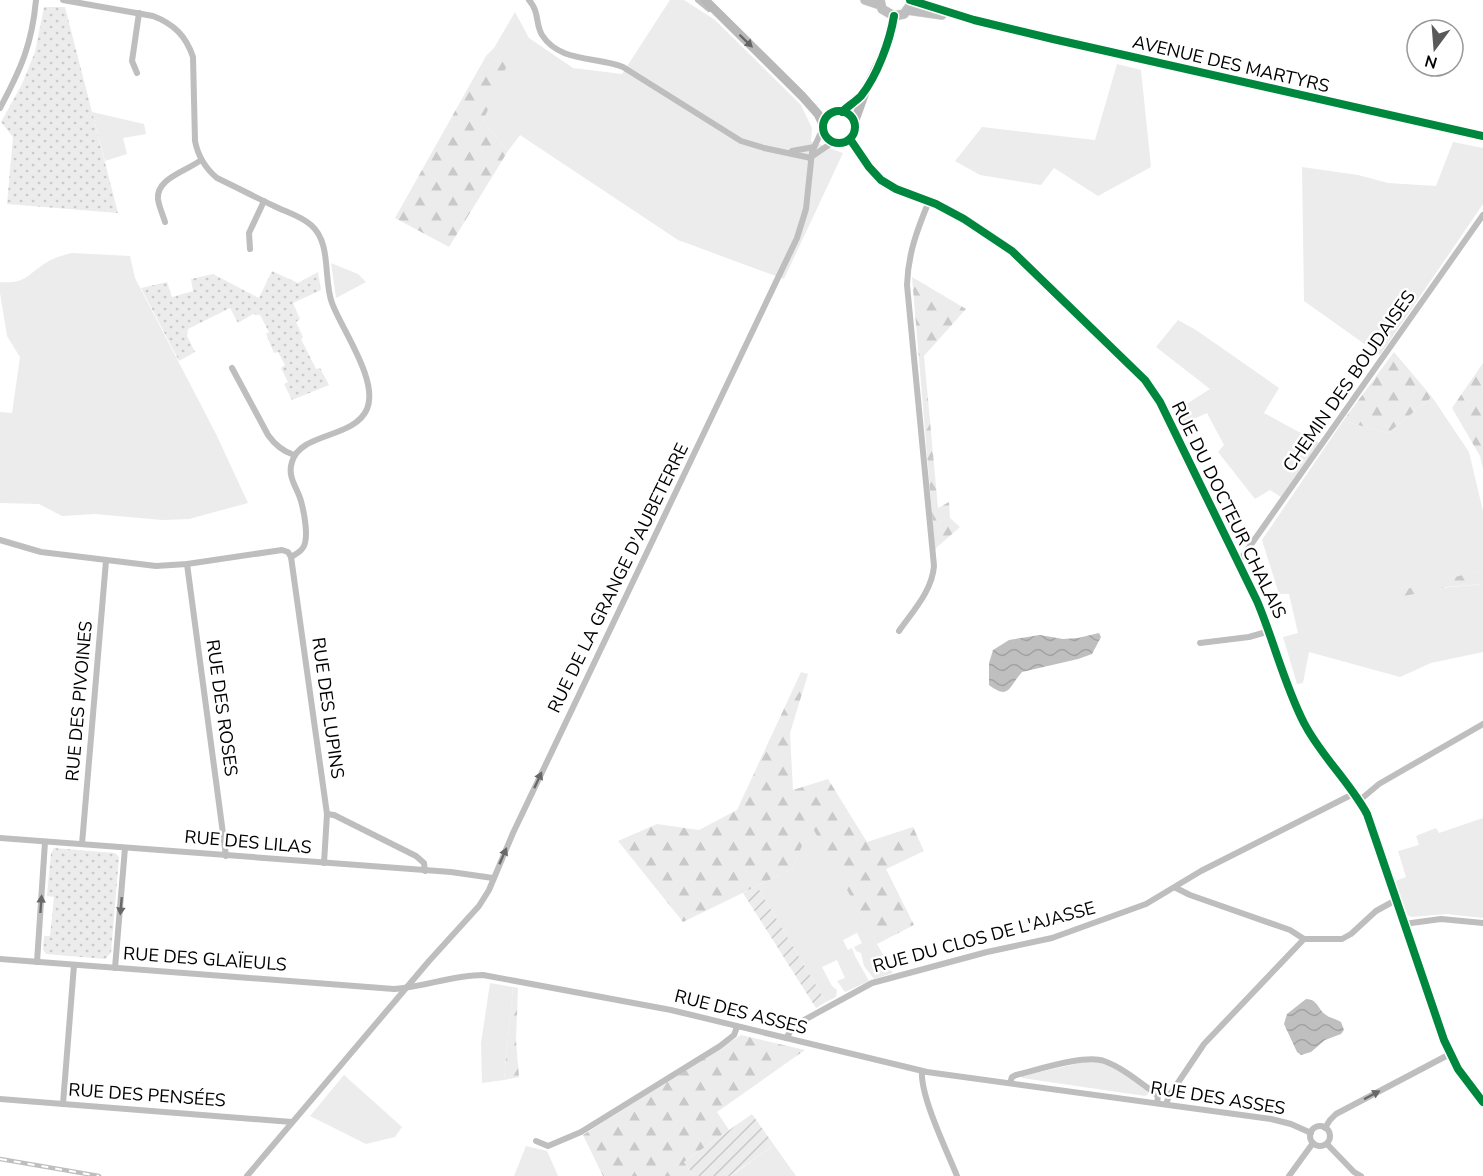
<svg xmlns="http://www.w3.org/2000/svg" width="1483" height="1176" font-family="'Nunito Sans',sans-serif">
  <defs>
    <pattern id="forest-firs" width="22" height="20" patternUnits="userSpaceOnUse" patternTransform="scale(1.5)"><rect width="22" height="20" fill="#ececec"/><path d="M5 1l3.5 6h-7zM16 11l3.5 6h-7z" fill="#c9c9c9"/></pattern>
    <pattern id="park-dots" width="8" height="8" patternUnits="userSpaceOnUse" patternTransform="scale(1.5)"><rect width="8" height="8" fill="#ececec"/><path d="M2 2h.1M6 6h.1" fill="none" stroke="#c9c9c9" stroke-width="1.8" stroke-linecap="round"/></pattern>
    <pattern id="garden-furrows" width="10" height="10" patternUnits="userSpaceOnUse" patternTransform="scale(1.5)"><rect width="10" height="10" fill="#ececec"/><path d="M-1 1l2-2M0 10L10 0M9 11l2-2" fill="none" stroke="#c9c9c9"/></pattern>
    <pattern id="water-waves" width="16" height="10" patternUnits="userSpaceOnUse" patternTransform="scale(1.5)"><rect width="16" height="10" fill="#bfbfbf"/><path d="M0 5q4-4 8 0t8 0" fill="none" stroke="#a2a2a2"/></pattern>
  </defs>
  <rect width="100%" height="100%" fill="#fff"/>
  <g fill="#ececec">
    <polygon points="670,0 684,0 715,20 801,105 812,128 811,141 843,153 784,279 678,240 520,135 508,151 483,121 508,58 497,61 486,56 494,48 515,12 529,38 573,68 622,74"/>
    <polygon points="1117,64 1141,70 1151,167 1098,196 1054,168 1041,185 980,175 955,161 982,127 1095,140"/>
    <polygon points="92,112 144,124 146,134 123,138 127,154 105,161"/>
    <polygon points="1453,142 1483,148 1483,204 1380,355 1304,301 1302,167 1358,175 1388,183 1436,186"/>
    <path d="M72,253L130,256L135,278L217,436L248,503L189,519L162,520L95,514L62,516L39,504L0,503V412L12,413L20,357L7,336L0,293V282C25,284 26,276 44,264C53,258 63,255 72,253Z"/>
    <polygon points="331,263 358,274 366,282 336,298"/>
    <polygon points="1178,320 1196,330 1279,388 1264,413 1319,443 1281,497 1270,490 1255,499 1218,452 1224,445 1207,413 1180,425 1174,412 1210,389 1156,347"/>
    <polygon points="1432,397 1469,452 1483,511 1483,570 1398,592 1483,584 1483,652 1431,663 1400,677 1309,652 1303,683 1297,684 1283,637 1298,633 1289,594 1279,594 1262,540 1343,421 1388,433"/>
    <polygon points="1483,818 1483,918 1447,914 1411,917 1407,915 1395,881 1406,877 1398,851 1419,845 1416,836 1436,828 1439,833"/>
    <polygon points="811,824 893,973 874,979 864,966 861,953 856,951 854,947 862,943 857,933 843,940 848,950 852,948 855,956 869,981 845,992 837,981 845,978 837,960 822,967 832,986 837,990 836,997 826,1002 757,886 792,869"/>
    <polygon points="490,983 513,987 504,1080 482,1083 481,1043"/>
    <path d="M1089,1061C1111,1063 1129,1077 1147,1089L1148,1094L1145,1096L1022,1078V1076Z"/>
    <polygon points="344,1075 402,1127 395,1137 366,1144 310,1116"/>
    <polygon points="774,1145 796,1176 731,1176"/>
    <polygon points="526,1146 547,1151 558,1176 514,1176"/>
  </g>
  <g fill="url(#forest-firs)">
    <polygon points="486,56 497,61 511,56 483,121 508,151 449,247 395,218"/>
    <polygon points="912,277 966,309 924,356 938,508 949,502 950,518 960,527 935,549"/>
    <polygon points="1394,352 1432,397 1388,433 1343,421"/>
    <polygon points="1483,363 1483,469 1480,456 1452,408"/>
    <polygon points="1483,570 1483,584 1446,587 1400,597 1398,591"/>
    <polygon points="801,672 808,674 790,733 793,790 828,779 867,842 913,827 924,851 886,869 914,925 877,944 811,825 792,869 683,922 618,841 657,824 699,830 737,810"/>
    <polygon points="513,987 518,988 516,1040 519,1077 504,1080"/>
    <polygon points="741,1035 805,1050 717,1112 729,1130 684,1162 694,1176 603,1176 583,1135"/>
  </g>
  <g fill="url(#park-dots)">
    <polygon points="44,7 65,7 118,213 7,204 13,137 1,122 22,84 35,52"/>
    <polygon points="272,271 298,283 318,272 321,290 293,303 300,319 296,322 303,337 301,339 316,369 320,368 329,385 292,400 284,384 288,382 281,368 285,365 278,352 274,353 266,334 269,332 260,315 253,314 238,323 230,308 188,329 187,336 195,352 179,361 141,288 167,282 172,297 193,291 191,279 213,274 259,298"/>
    <polygon points="54,848 115,853 119,857 111,953 105,959 46,954 43,950 44,936 50,936 54,897 47,896 51,853"/>
  </g>
  <g fill="url(#garden-furrows)">
    <polygon points="757,886 826,1002 816,1008 743,893"/>
    <polygon points="752,1114 774,1145 730,1176 694,1176 684,1162"/>
  </g>
  <g fill="url(#water-waves)">
    <path d="M1099,633L1101,637L1092,654L1078,659L1022,672C1009,686 1010,701 989,685V663L993,650L1009,640L1040,635L1063,639L1078,638Z"/>
    <path d="M1306,999C1319,1000 1317,1009 1326,1015C1330,1018 1336,1019 1341,1022L1344,1030L1341,1034L1325,1040L1311,1052L1301,1055L1297,1052L1284,1024L1287,1014Z"/>
  </g>
  <g fill="none" stroke-linecap="round" stroke-linejoin="round">
    <defs>
      <g id="primary">
        <polyline points="865,0 880,5"/>
        <polyline points="880,0 882,9 894,16 904,14 909,7"/>
        <polyline points="910,0 974,20 1053,39 1483,136"/>
        <polyline points="907,10 942,15"/>
      </g>
    </defs>
    <use href="#primary" stroke="#dbdbdb" stroke-width="10"/>
    <g stroke="#bebebe" stroke-width="6">
      <path d="M63,0L153,16C174,24 186,36 193,57L195,141C198,156 205,168 217,178C236,187 255,197 274,206C286,212 301,216 311,225C332,243 323,279 332,303C342,330 379,381 367,409C354,439 300,432 292,462C287,477 297,487 301,501C304,512 310,541 302,549C299,553 294,555 291,557"/>
      <path d="M529,0C540,13 535,23 542,35C560,63 596,56 623,67L741,141L764,148L811,158"/>
      <polyline points="698,0 709,9"/>
      <polyline points="137,73 132,61 139,13"/>
      <path d="M0,108C21,69 32,44 36,0"/>
      <polyline points="792,151 814,147"/>
      <polyline points="811,157 833,142"/>
      <path d="M165,222C163,215 159,207 158,199C156,178 187,171 201,160"/>
      <polyline points="250,249 249,233 264,201"/>
      <path d="M232,368L268,435C275,445 282,451 294,455"/>
      <polyline points="0,540 41,552 156,566 187,564 282,550 288,552 291,557"/>
      <polyline points="291,557 327,814 324,863"/>
      <polyline points="1238,563 1483,215"/>
      <polyline points="187,564 226,856"/>
      <path d="M899,631C913,611 932,591 934,566L907,285C908,254 917,230 929,201"/>
      <polyline points="1200,643 1249,637 1270,631"/>
      <polyline points="1360,800 1379,784 1483,724"/>
      <polyline points="327,814 334,815 416,856 424,863 425,871"/>
      <polyline points="0,838 451,872 493,878"/>
      <polyline points="82,844 106,561"/>
      <polyline points="1176,888 1190,895 1290,930 1304,939 1342,939 1351,934 1376,911 1396,900"/>
      <polyline points="1404,924 1441,919 1483,923"/>
      <path d="M0,959L394,989C424,987 453,975 483,975L671,1010L927,1072L1271,1119L1291,1124L1311,1133"/>
      <polyline points="37,962 45,842"/>
      <polyline points="115,968 125,848"/>
      <polyline points="786,1038 795,1025 872,983 987,952 1052,938 1146,904 1201,871 1355,793"/>
      <path d="M922,1071C920,1096 947,1151 957,1176"/>
      <path d="M1010,1083L1012,1077L1016,1075C1037,1070 1085,1054 1104,1061C1121,1067 1137,1080 1152,1091L1158,1096L1157,1103"/>
      <polyline points="0,1099 292,1122"/>
      <polyline points="63,1104 74,965"/>
      <polyline points="1166,1104 1169,1096 1204,1044 1304,939"/>
      <circle cx="1320" cy="1136" r="10"/>
      <polyline points="1325,1128 1330,1120 1336,1114 1450,1054"/>
      <polyline points="536,1141 548,1146 581,1132 720,1046 734,1035 737,1027"/>
      <polyline points="1327,1144 1354,1172 1361,1176"/>
      <polyline points="247,1176 429,961 479,906 489,890 513,833 797,238 806,209 812,152 823,128"/>
      <polyline points="1289,1176 1313,1143"/>
    </g>
    <g stroke="#b8b8b8" stroke-width="9">
      <polyline points="705,0 802,96 818,114 823,124"/>
      <circle cx="839" cy="127" r="16"/>
      <polyline points="842,112 859,98 864,91"/>
      <polyline points="854,123 867,87 886,48 894,16"/>
      <path d="M850,139L869,167L881,180L896,189L936,204L964,219L1012,251L1145,380L1160,402L1257,601C1274,641 1284,684 1304,723C1321,756 1349,781 1367,814L1444,1040L1458,1069L1483,1102"/>
    </g>
    <use href="#primary" stroke="#bebebe" stroke-width="9"/>
    <defs>
      <polyline id="rail" points="0,1159 99,1176"/>
    </defs>
    <use href="#rail" stroke="#bebebe" stroke-width="4.5"/>
    <use href="#rail" stroke="#fff" stroke-width="2" stroke-dasharray="7" stroke-linecap="butt"/>
    <defs>
      <g id="cycleway">
        <polyline points="910,0 974,20 1053,39 1483,136"/>
        <circle cx="839" cy="127" r="16"/>
        <path d="M842,112C848,106 855,102 861,96C877,76 890,41 894,16"/>
        <path d="M850,139L869,167L881,180L896,189L936,204L964,219L1012,251L1145,380L1160,402L1257,601C1274,641 1284,684 1304,723C1321,756 1349,781 1367,814L1444,1040L1458,1069L1483,1102"/>
      </g>
    </defs>
    <use href="#cycleway" stroke="#fff" stroke-width="11"/>
    <use href="#cycleway" stroke="#00873e" stroke-width="8"/>
  </g>
  <defs><path id="oneway-solid" d="M-6-.8H1V-3.2L6.5 0L1 3.2V.8H-6Z" transform="scale(1.5)"/></defs>
  <use fill="#656565" href="#oneway-solid" transform="translate(746 41) rotate(44)"/>
  <g fill="#686868">
    <use href="#oneway-solid" transform="translate(538 780) rotate(-65)"/>
    <use href="#oneway-solid" transform="translate(503 856) rotate(-66)"/>
    <use href="#oneway-solid" transform="translate(41 904) rotate(-86)"/>
    <use href="#oneway-solid" transform="translate(121 906) rotate(95)"/>
    <use href="#oneway-solid" transform="translate(1372 1095) rotate(-28)"/>
  </g>
  <g text-anchor="middle" dominant-baseline="central" stroke-width="5" stroke-linejoin="round" paint-order="stroke">
    <g font-size="18" fill="#000" stroke="#fff">
      <text transform="translate(1231 64) rotate(13)">AVENUE DES MARTYRS</text>
      <text transform="translate(1349 381) rotate(-55)">CHEMIN DES BOUDAISES</text>
      <text transform="translate(1229 510) rotate(64)">RUE DU DOCTEUR CHALAIS</text>
      <text transform="translate(618 578) rotate(-64)">RUE DE LA GRANGE D'AUBETERRE</text>
      <text transform="translate(79 701) rotate(-85)">RUE DES PIVOINES</text>
      <text transform="translate(222 708) rotate(82)">RUE DES ROSES</text>
      <text transform="translate(328 708) rotate(82)">RUE DES LUPINS</text>
      <text transform="translate(248 842) rotate(5)">RUE DES LILAS</text>
      <text transform="translate(984 937) rotate(-15)">RUE DU CLOS DE L'AJASSE</text>
      <text transform="translate(205 959) rotate(4)">RUE DES GLAÏEULS</text>
      <text transform="translate(741 1012) rotate(14)">RUE DES ASSES</text>
      <text transform="translate(147 1095) rotate(4)">RUE DES PENSÉES</text>
      <text transform="translate(1218 1098) rotate(9)">RUE DES ASSES</text>
    </g>
  </g>
  <g transform="translate(1435 48) rotate(196)"><circle r="28" fill="#ffffff" stroke="#999999" stroke-width="1.5"/>
  <path d="M0-4.5L10 22L0 15L-10 22Z" fill="#595959"/>
  <text y="-9" font-size="16" font-weight="bold" text-anchor="middle" fill="#000000">N</text>
  </g>
</svg>
